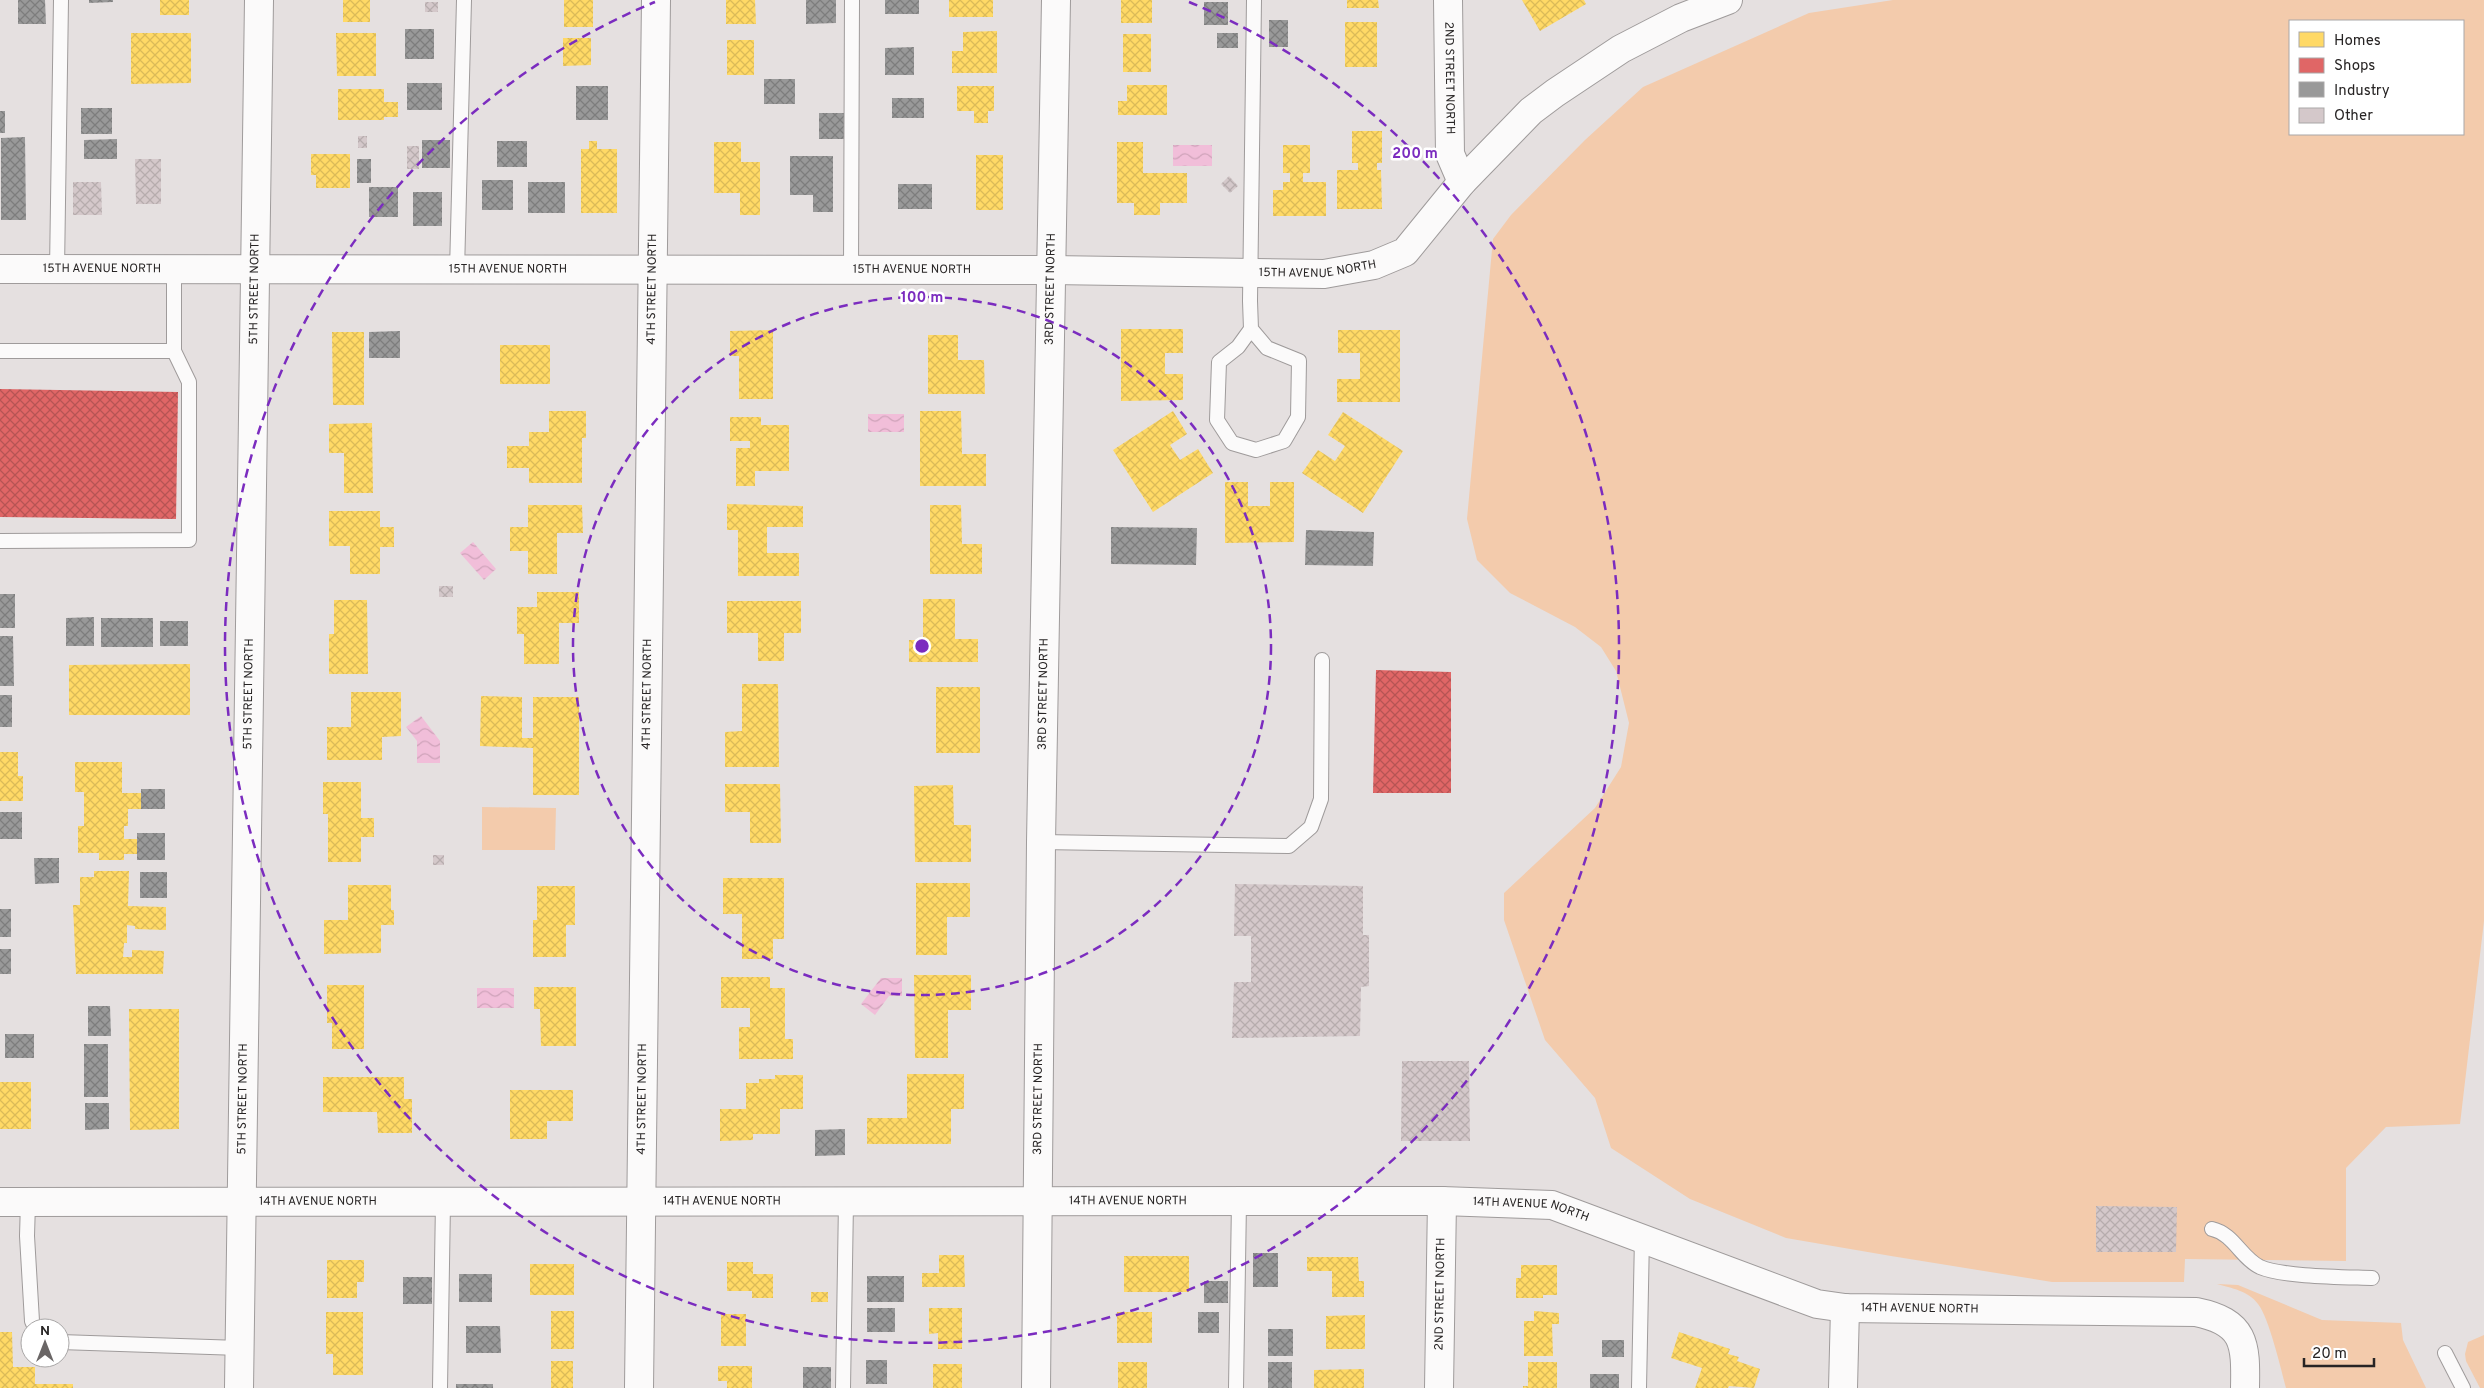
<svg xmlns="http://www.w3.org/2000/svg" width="2484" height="1388" font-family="Overpass,sans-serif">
  <defs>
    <pattern id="water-waves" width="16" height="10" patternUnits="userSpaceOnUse" patternTransform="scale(1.25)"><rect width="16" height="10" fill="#f1bed9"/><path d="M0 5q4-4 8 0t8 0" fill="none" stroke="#cfa3ba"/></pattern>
    <pattern id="homes-cross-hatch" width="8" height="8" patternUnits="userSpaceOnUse" patternTransform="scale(1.25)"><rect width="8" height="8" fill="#ffd966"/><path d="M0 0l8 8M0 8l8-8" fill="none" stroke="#dbba58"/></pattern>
    <pattern id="shops-cross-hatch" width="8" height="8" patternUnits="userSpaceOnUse" patternTransform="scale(1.25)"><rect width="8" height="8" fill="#e06666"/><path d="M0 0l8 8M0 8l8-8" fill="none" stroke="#b65454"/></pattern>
    <pattern id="industry-cross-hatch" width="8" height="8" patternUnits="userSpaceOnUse" patternTransform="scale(1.25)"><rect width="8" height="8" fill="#999"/><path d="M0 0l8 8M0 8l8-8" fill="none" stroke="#7d7d7d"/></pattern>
    <pattern id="building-cross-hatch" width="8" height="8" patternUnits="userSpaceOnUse" patternTransform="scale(1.25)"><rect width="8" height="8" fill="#d4c8ca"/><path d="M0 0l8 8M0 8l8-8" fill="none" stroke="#b6acad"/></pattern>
  </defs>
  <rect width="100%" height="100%" fill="#e5e0e0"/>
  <g fill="#f3cbac" fill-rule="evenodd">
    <path d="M1893,0H2484V921L2460,1124L2386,1127L2346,1168V1261L2185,1259L2184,1282H2052L1891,1256L1786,1238L1690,1199L1611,1148L1595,1098L1545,1040L1504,920V893L1595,808L1621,767L1629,723L1616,671L1601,647L1575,627L1510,593L1477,560L1467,519L1493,239L1511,215L1585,140L1643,87L1809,13ZM2290,21H2463V134H2290Z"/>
    <polygon points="482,807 556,808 555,850 482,850"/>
    <path d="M2217,1284L2238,1285L2322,1320L2401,1323L2403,1340L2426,1388H2286C2281,1369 2269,1318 2258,1304C2249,1291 2231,1288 2217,1284Z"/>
    <polygon points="2484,1335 2484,1388 2480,1388 2466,1361 2465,1354 2468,1342"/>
  </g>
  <g fill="url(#water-waves)">
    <rect x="1173" y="145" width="39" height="21"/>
    <rect x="868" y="414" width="36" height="18"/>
    <polygon points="473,542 496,569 484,580 460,553"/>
    <polygon points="421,716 440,741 440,763 417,763 417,741 406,727"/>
    <polygon points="881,978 902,978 902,996 889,996 875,1015 861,1004"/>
    <rect x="477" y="988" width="37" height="20"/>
  </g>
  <g fill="url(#homes-cross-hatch)">
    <rect x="160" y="0" width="29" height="15"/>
    <rect x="343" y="0" width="27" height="22"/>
    <rect x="564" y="0" width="29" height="27"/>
    <polygon points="726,0 755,0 756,24 726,24"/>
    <rect x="949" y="0" width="44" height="17"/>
    <rect x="1121" y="0" width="31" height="23"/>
    <polygon points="1347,0 1378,0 1379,8 1347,8"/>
    <polygon points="1522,0 1584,0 1586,4 1540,31"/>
    <rect x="1345" y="22" width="32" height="45"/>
    <polygon points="997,31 997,73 952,73 952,51 963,51 963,32"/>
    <polygon points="131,33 191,33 191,83 131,84"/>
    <polygon points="336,33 376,33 376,76 337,76"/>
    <rect x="1123" y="34" width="28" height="38"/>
    <polygon points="563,38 591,38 591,65 563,66"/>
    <rect x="727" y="40" width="27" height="35"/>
    <polygon points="1127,85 1167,85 1167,115 1118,115 1118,101 1127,101"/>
    <polygon points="957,86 994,86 994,111 988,111 988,123 974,123 974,111 957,111"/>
    <polygon points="338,89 384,89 384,102 398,102 398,117 384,117 384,120 338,120"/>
    <polygon points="1352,131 1382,131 1382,163 1377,163 1377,170 1381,170 1382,209 1337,209 1337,170 1358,170 1358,163 1352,163"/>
    <polygon points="589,141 597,141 597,149 617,149 617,213 581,213 581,149 589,149"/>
    <polygon points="714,142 741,142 741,162 760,162 760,215 740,215 740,193 714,193"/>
    <polygon points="1117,142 1143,142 1143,173 1187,173 1187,203 1160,203 1160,215 1134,215 1134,203 1117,203"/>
    <polygon points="1283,145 1310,145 1310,173 1303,173 1303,182 1326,182 1326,216 1273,216 1273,190 1283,190 1283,182 1290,182 1290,173 1283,173"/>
    <polygon points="311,154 350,154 350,188 316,188 316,175 311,175"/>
    <rect x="976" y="155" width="27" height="55"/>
    <polygon points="1121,329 1183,329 1183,353 1165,353 1165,374 1183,374 1183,400 1121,401"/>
    <polygon points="773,330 773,399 739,399 739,356 730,356 730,331"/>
    <polygon points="1338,330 1400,330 1400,402 1337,402 1337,379 1360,379 1360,353 1338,353"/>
    <polygon points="332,332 364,332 364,405 333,405"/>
    <polygon points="928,335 958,335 958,360 984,360 985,394 928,394"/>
    <rect x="500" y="345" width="50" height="39"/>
    <polygon points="549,411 586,411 586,438 582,438 582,483 529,483 529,468 507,468 507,446 529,446 529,432 549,432"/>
    <polygon points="920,411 961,411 962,454 986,454 986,486 920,486"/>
    <polygon points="1173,411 1187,434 1170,445 1180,460 1198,449 1213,473 1153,512 1113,450"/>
    <polygon points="1343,412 1403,451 1363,513 1302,473 1318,450 1335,461 1345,446 1328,435"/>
    <polygon points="730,417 761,417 761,425 789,425 789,471 755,471 755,486 736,486 736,448 750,448 750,441 730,441"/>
    <polygon points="372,423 373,493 344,493 344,453 329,453 329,424"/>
    <polygon points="1225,482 1248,482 1248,506 1270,506 1270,482 1294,482 1294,542 1225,543"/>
    <polygon points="727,504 803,506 803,527 767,527 767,553 799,553 799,576 738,576 738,530 727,530"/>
    <polygon points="528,505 582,505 583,533 557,533 557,574 528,574 528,551 510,551 510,527 528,527"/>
    <polygon points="930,505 961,505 962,544 982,544 982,574 930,574"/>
    <polygon points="329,511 380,511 380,527 394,527 394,547 380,547 380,574 350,574 350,546 329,546"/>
    <polygon points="537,592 579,592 579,623 559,623 559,664 524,664 524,634 517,634 517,607 537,607"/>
    <polygon points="923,599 955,599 955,639 978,639 978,662 909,662 909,640 923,640"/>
    <polygon points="334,600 367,600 368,674 329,674 329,634 334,634"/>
    <polygon points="727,601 801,601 801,633 784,633 784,661 758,661 758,633 727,633"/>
    <polygon points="190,664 190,715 69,715 69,665"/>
    <polygon points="742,684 778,684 779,767 725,767 725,732 742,731"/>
    <rect x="936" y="687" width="44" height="66"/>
    <polygon points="351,692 401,692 401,736 382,737 382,760 327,760 327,727 351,727"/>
    <polygon points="481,696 522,697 522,738 533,738 533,697 579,697 579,795 533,795 533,748 480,746"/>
    <polygon points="0,752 18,752 18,776 23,776 23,801 0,801"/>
    <polygon points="75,762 122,762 122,793 141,793 141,809 128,809 128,826 124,826 124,839 137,839 137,854 124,854 124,860 99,860 99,853 78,853 78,826 84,826 84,792 75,792"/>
    <polygon points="323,782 361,782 361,818 374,818 374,837 361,837 361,862 328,862 328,814 323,814"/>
    <polygon points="725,784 780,784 781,843 750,843 750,812 725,812"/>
    <polygon points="953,785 954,825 971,825 971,862 915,862 914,786"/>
    <polygon points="94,871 129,871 128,906 166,907 166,930 135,929 135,926 127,925 127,943 124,943 123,957 132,957 132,950 164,951 163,974 76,974 73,905 80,905 80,877 94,877"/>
    <polygon points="723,878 784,878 784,939 773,939 773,959 742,959 742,914 723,914"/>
    <polygon points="916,883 970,883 970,917 947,917 947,955 916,955"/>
    <polygon points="348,885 391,885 391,910 394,910 394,925 381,925 381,953 324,954 324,920 348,920"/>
    <polygon points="537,886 575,886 575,925 566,925 566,957 533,957 533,920 537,920"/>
    <polygon points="914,975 971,975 971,1010 948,1010 948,1058 915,1058"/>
    <polygon points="721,977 770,977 770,988 785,988 785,1039 793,1039 793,1059 739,1059 739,1027 750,1027 750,1008 721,1008"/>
    <polygon points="327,985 364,985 364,1049 332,1049 332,1023 327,1023"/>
    <polygon points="534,987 576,987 576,1046 541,1046 540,1009 534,1009"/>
    <polygon points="129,1009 179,1009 179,1129 130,1130"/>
    <polygon points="907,1074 964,1074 964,1109 951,1109 951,1144 867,1144 867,1118 907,1118"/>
    <polygon points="775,1075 803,1075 803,1109 780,1109 780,1134 753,1134 753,1140 720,1141 720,1109 746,1109 746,1083 759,1083 759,1079 775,1079"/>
    <polygon points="323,1077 404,1077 404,1099 412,1099 412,1133 378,1133 377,1112 323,1112"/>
    <rect x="0" y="1082" width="31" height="47"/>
    <polygon points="510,1090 573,1090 573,1121 547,1121 547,1139 510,1139"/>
    <polygon points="939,1255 964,1255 965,1287 922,1287 922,1273 939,1273"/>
    <rect x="1124" y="1256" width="65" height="36"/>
    <polygon points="1307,1257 1358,1257 1359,1281 1364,1281 1364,1297 1332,1297 1332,1271 1307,1271"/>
    <polygon points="327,1260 364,1260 364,1282 357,1282 357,1298 327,1298"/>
    <polygon points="727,1262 753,1262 753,1274 773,1274 773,1298 752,1298 752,1291 727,1291"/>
    <rect x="530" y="1264" width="44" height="31"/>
    <polygon points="1521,1265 1557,1265 1557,1295 1543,1295 1543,1298 1516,1298 1516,1278 1521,1278"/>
    <rect x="811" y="1292" width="17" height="10"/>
    <polygon points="929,1308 962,1308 962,1349 938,1349 938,1333 929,1334"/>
    <rect x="551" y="1311" width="23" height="38"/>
    <polygon points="1534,1311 1559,1313 1559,1324 1552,1324 1553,1356 1524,1356 1524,1321 1534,1321"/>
    <polygon points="326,1312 363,1312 363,1375 333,1375 333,1354 326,1354"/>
    <rect x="1117" y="1312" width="35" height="31"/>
    <rect x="721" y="1314" width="25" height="32"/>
    <polygon points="1365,1315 1365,1349 1326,1349 1326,1316"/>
    <polygon points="0,1332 12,1332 13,1367 35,1367 35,1384 73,1384 73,1388 0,1388"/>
    <polygon points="1679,1332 1730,1349 1728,1354 1739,1357 1737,1361 1760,1369 1754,1388 1729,1386 1728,1388 1695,1388 1702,1368 1671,1358"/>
    <rect x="551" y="1361" width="22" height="27"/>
    <rect x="1118" y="1362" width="29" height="26"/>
    <polygon points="1528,1362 1557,1362 1557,1388 1523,1388 1523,1386 1528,1386"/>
    <rect x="933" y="1364" width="29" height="24"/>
    <polygon points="718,1366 752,1366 752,1388 727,1388 727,1381 718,1381"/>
    <polygon points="1364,1369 1364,1388 1314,1388 1314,1370"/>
  </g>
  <g fill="url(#shops-cross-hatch)">
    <polygon points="0,389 178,392 176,519 0,517"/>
    <polygon points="1376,670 1451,672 1451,793 1373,793"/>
  </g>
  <g fill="url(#industry-cross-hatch)">
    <polygon points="18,0 45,0 46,24 18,24"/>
    <polygon points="89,0 113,0 113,2 89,3"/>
    <polygon points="806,0 836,0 836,23 806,24"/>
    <rect x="885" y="0" width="34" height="14"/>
    <rect x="1204" y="2" width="24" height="23"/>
    <rect x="1269" y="20" width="19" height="27"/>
    <rect x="405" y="29" width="29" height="30"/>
    <rect x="1217" y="33" width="21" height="15"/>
    <polygon points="914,47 914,75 885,75 885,48"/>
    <rect x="764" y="79" width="31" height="25"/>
    <rect x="407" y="83" width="35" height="27"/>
    <rect x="576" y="86" width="32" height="34"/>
    <rect x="892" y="98" width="32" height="20"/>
    <rect x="81" y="108" width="31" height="26"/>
    <rect x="0" y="111" width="5" height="22"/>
    <rect x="819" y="113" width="28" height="26"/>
    <polygon points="25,137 26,220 1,220 1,138"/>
    <polygon points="117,139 117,159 84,159 84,140"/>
    <rect x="422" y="140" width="28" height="28"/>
    <rect x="497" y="141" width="30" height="26"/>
    <polygon points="790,156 833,156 833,212 813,212 813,195 790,195"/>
    <rect x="357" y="159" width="14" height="24"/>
    <rect x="482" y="180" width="31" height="30"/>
    <rect x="528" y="182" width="37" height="31"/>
    <rect x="898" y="184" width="34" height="25"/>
    <rect x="369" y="187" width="29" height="30"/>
    <rect x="413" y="192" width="29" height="34"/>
    <polygon points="400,331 400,358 369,358 369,332"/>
    <polygon points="1111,527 1197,528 1196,565 1111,564"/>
    <polygon points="1306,530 1374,532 1373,566 1305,565"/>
    <rect x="0" y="594" width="15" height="34"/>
    <polygon points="94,617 94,646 66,646 66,618"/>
    <rect x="101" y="618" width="52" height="29"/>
    <rect x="160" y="621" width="28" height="25"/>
    <polygon points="0,636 13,636 14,686 0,686"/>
    <rect x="0" y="695" width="12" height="32"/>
    <rect x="141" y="789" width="24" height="20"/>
    <rect x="0" y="812" width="22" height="27"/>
    <rect x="137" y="833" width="28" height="27"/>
    <polygon points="34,858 59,858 59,883 35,884"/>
    <rect x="140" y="872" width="27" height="26"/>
    <rect x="0" y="909" width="11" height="28"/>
    <rect x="0" y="949" width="11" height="25"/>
    <polygon points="88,1006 110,1006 111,1036 88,1036"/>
    <rect x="5" y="1034" width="29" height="24"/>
    <rect x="84" y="1044" width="24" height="53"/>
    <polygon points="85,1103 109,1103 109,1129 85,1130"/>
    <polygon points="845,1129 845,1155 815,1156 815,1130"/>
    <rect x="1253" y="1253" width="25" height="34"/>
    <rect x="459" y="1274" width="33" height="28"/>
    <rect x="867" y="1276" width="37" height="26"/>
    <rect x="403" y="1277" width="29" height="27"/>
    <rect x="1204" y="1281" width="24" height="22"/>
    <rect x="867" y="1308" width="28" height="24"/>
    <rect x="1198" y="1312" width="21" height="21"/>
    <polygon points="466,1326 500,1326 501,1353 466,1353"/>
    <rect x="1268" y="1329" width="25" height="27"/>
    <rect x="1602" y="1340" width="22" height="17"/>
    <rect x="866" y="1360" width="21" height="24"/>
    <rect x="1268" y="1362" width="24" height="26"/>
    <rect x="803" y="1367" width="28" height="21"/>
    <rect x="1590" y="1374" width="29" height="14"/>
    <rect x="456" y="1384" width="37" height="4"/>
  </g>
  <g fill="url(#building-cross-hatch)">
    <rect x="425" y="2" width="13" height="10"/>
    <rect x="358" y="136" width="9" height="12"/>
    <rect x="407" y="146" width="12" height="23"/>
    <polygon points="135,159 161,159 161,204 136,204"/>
    <polygon points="1229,176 1238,186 1230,193 1221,184"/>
    <polygon points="73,182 101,182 102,215 73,215"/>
    <rect x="439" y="586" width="14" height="11"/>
    <rect x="433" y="855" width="11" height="10"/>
    <polygon points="1235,884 1363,886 1363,935 1369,935 1369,986 1361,987 1360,1036 1232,1038 1234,982 1251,982 1251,936 1234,936"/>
    <polygon points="1402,1061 1469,1061 1470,1141 1401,1141"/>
    <polygon points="2096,1206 2177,1207 2176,1252 2096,1252"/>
  </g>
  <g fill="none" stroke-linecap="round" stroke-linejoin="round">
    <defs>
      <g id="service">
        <polyline points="57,270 61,0"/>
        <polyline points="457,271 464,0"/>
        <polyline points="851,271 852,0"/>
        <polyline points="1251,329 1238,347 1219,362 1217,420 1232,443 1256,450 1284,441 1298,417 1299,361 1267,348 1251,329 1250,301 1254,0"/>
        <polyline points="0,351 174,351"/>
        <polyline points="0,541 189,540 189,382 174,351 174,270"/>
        <polyline points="1041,842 1289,846 1311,827 1321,799 1322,660"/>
        <polyline points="28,1202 27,1236 32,1321 35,1328"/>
        <path d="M2212,1229C2234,1234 2241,1258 2260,1267C2283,1277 2345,1277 2372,1278"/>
        <polyline points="60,1342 240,1348"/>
        <polyline points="2445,1353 2463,1388"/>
        <polyline points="440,1388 443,1202"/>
        <polyline points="843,1388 846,1202"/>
        <polyline points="1236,1388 1239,1202"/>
        <polyline points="1639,1388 1642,1237"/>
      </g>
      <g id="minor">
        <path id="s1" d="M1448,0L1450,154L1462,182"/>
        <path id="s2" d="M0,269L1051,270L1324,274L1374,265L1405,252L1462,182L1531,111L1555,93L1621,49L1681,18L1728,0"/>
        <path id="s3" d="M0,1202L1442,1201L1552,1205L1817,1304L1845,1308L2196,1312C2245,1322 2246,1343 2245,1388"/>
        <path id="s4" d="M239,1388L259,0"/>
        <path id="s5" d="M639,1388L656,0"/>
        <path id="s6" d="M1036,1388L1041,842L1056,0"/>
        <path id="s7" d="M1439,1388L1442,1201"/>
        <polyline points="1843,1388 1845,1308"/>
      </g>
    </defs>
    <use href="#service" stroke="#9f9b9b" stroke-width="16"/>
    <use href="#minor" stroke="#9f9b9b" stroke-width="30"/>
    <use href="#service" stroke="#fbfafa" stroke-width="14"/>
    <use href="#minor" stroke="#fbfafa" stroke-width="28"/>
  </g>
  <g fill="none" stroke="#7b2cbf" stroke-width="2.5" stroke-dasharray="9 6">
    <circle cx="922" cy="646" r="349"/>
    <path d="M1189 2A697 697 0 1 1 655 2"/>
  </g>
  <g text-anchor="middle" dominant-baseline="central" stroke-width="5" stroke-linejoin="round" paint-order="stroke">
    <g font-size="12" fill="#272424" stroke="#fff">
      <text stroke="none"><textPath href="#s1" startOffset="78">2ND STREET NORTH</textPath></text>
      <text stroke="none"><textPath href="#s2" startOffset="1318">15TH AVENUE NORTH</textPath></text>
      <text stroke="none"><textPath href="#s2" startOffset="102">15TH AVENUE NORTH</textPath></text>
      <text stroke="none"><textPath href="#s2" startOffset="508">15TH AVENUE NORTH</textPath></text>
      <text stroke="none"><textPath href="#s2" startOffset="912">15TH AVENUE NORTH</textPath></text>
      <text stroke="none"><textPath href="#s4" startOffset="1099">5TH STREET NORTH</textPath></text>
      <text stroke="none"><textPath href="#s5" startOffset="1099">4TH STREET NORTH</textPath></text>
      <text stroke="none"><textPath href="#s6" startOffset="1099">3RD STREET NORTH</textPath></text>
      <text stroke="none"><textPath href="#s4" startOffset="694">5TH STREET NORTH</textPath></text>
      <text stroke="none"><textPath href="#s5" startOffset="694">4TH STREET NORTH</textPath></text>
      <text stroke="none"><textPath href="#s6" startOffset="694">3RD STREET NORTH</textPath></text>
      <text stroke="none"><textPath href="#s4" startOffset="289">5TH STREET NORTH</textPath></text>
      <text stroke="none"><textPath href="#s5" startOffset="289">4TH STREET NORTH</textPath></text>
      <text stroke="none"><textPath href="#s6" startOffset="289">3RD STREET NORTH</textPath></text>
      <text stroke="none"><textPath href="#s3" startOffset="722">14TH AVENUE NORTH</textPath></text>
      <text stroke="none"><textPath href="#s3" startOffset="1128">14TH AVENUE NORTH</textPath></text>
      <text stroke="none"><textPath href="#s3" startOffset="318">14TH AVENUE NORTH</textPath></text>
      <text stroke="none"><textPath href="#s3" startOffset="1532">14TH AVENUE NORTH</textPath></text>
      <text stroke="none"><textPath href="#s7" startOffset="94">2ND STREET NORTH</textPath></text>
      <text stroke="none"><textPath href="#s3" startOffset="1938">14TH AVENUE NORTH</textPath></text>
    </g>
  </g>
  <circle cx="922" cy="646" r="8" fill="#7b2cbf" stroke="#fff" stroke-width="2.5"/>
  <g font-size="15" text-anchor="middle" font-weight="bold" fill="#7b2cbf" stroke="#fff" stroke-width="5" stroke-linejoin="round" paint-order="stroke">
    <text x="1415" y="158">200 m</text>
    <text x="922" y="302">100 m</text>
  </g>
  <rect x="2289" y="20" width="175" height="115" fill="#ffffff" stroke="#a9a7a7"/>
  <rect x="2299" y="32" width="25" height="15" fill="#ffd966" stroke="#a9a7a7"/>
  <text x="2334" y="45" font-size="15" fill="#272424">Homes</text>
  <rect x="2299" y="58" width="25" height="15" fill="#e06666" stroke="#a9a7a7"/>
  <text x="2334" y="70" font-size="15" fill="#272424">Shops</text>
  <rect x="2299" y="82" width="25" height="15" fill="#999999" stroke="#a9a7a7"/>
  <text x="2334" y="95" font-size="15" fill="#272424">Industry</text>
  <rect x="2299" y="108" width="25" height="15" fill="#d4c8ca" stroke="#a9a7a7"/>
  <text x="2334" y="120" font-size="15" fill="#272424">Other</text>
  <g transform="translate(45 1343)"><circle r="24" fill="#ffffff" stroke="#a9a7a7"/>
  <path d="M0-4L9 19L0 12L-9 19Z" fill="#6a6666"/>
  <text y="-8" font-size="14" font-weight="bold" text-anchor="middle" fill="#272424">N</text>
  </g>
  <path d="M2304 1358v8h70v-8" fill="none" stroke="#272424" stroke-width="2.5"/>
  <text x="2312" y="1358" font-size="15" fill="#272424" stroke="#ffffff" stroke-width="4" paint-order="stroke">20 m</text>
</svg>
